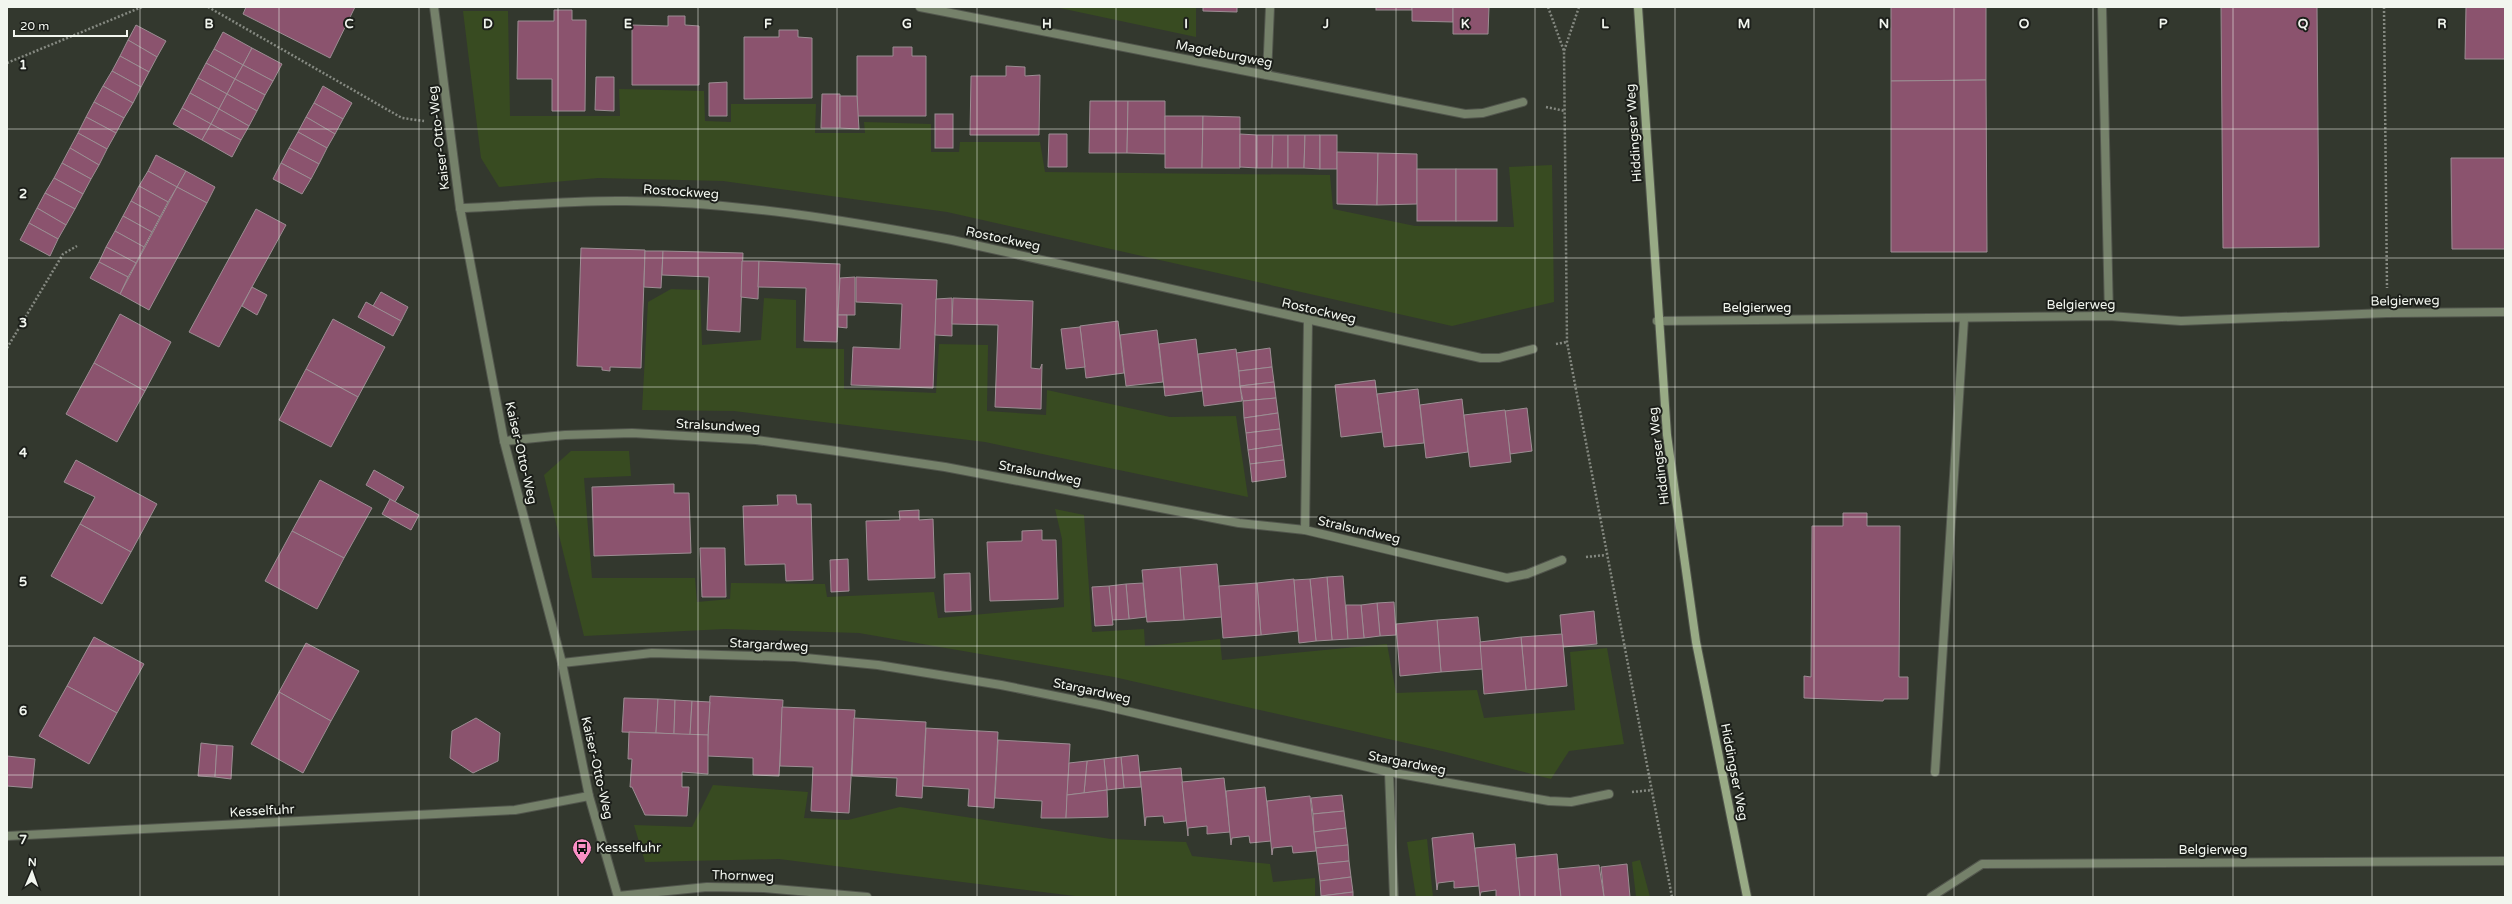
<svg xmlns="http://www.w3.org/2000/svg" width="2512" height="904" font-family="'Varela Round',sans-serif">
  <rect width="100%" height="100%" fill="#33382e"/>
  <g fill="#384b21">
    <polygon points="1055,7 1196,7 1196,37"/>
    <polygon points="463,11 508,11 510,116 620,116 619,89 704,91 705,121 731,122 731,104 816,104 815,133 865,133 864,122 931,124 931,152 959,152 960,142 1040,142 1045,172 1330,175 1333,209 1415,226 1514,227 1509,167 1552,165 1554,302 1452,326 947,212 723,181 598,178 499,187 481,158"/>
    <polygon points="671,289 700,290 702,345 761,340 764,298 796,300 796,348 844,349 844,389 936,393 939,344 988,345 987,411 1046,415 1047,390 1170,417 1236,416 1248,497 985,442 734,411 642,410 648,302"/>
    <polygon points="571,451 629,451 631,476 584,478 592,578 695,578 697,602 730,599 731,583 825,584 827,597 934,592 938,618 1064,607 1062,539 1055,509 1084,515 1092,632 1144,629 1145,646 1220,639 1222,660 1387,644 1396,693 1477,690 1484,718 1575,710 1570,652 1607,648 1624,744 1569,751 1551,779 1446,752 1114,677 859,633 725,629 584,636 544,475"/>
    <polygon points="713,785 808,792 804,818 848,820 900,807 1111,839 1186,842 1192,856 1270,864 1273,882 1315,878 1315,897 1083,897 779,859 645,862 634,825 692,827"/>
    <polygon points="1427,839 1433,897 1416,897 1407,842"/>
    <polygon points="1640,860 1650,897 1636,897 1632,862"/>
  </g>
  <g fill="#8b536e" stroke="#9c8d93">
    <polygon points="246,7 355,7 330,58 243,14"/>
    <polygon points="1203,7 1237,7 1237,12 1203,11"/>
    <rect x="1376" y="7" width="36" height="3"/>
    <polygon points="1412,7 1453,7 1453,22 1412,21"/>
    <polygon points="1453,7 1489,7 1488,34 1453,34"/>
    <polygon points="1891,7 1986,7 1986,80 1891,81"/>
    <polygon points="2221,7 2317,7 2319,247 2223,248"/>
    <polygon points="2466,7 2505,7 2505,59 2465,59"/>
    <polygon points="554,10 572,10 572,20 586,20 585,111 552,111 552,79 517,79 518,21 554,21"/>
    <polygon points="668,16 685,16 685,25 699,26 699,85 632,85 632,25 668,26"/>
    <polygon points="136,25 166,41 157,57 128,40"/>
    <polygon points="779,30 798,30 798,37 812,38 812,98 744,99 744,37 779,37"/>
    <polygon points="223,32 252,48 243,65 214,49"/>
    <polygon points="128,40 157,57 149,72 120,56"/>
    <polygon points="893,47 912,47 912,56 926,56 926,116 857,116 857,56 893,56"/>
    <polygon points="252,48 282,64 273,81 243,65"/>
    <polygon points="214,49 243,65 235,79 206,63"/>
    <polygon points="120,56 149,72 141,87 112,71"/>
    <polygon points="206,63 235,79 227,94 198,78"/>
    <polygon points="243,65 273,81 265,95 235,79"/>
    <polygon points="1006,66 1025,67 1025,76 1040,75 1039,135 970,135 971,76 1006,76"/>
    <polygon points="112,71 141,87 133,103 103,86"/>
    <polygon points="596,77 614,77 614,111 595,110"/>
    <polygon points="198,78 227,94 219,109 190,93"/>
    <polygon points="235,79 265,95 257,111 227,94"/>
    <polygon points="1986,80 1987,252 1891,252 1891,81"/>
    <polygon points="727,82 727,116 709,116 709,83"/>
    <polygon points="103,86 133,103 124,118 94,102"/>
    <polygon points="323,86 352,103 343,119 314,103"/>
    <polygon points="190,93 219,109 211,124 182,108"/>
    <polygon points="227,94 257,111 249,126 219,109"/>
    <polygon points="822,94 840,94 840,128 821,128"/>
    <polygon points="840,96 857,96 859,129 840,128"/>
    <polygon points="1090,101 1128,101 1127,153 1089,153"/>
    <polygon points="1128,101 1165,101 1165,154 1127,153"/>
    <polygon points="94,102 124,118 116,133 86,117"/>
    <polygon points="314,103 343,119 335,134 306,117"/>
    <polygon points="182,108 211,124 202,140 173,124"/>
    <polygon points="219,109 249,126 241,140 211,124"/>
    <rect x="935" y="114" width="18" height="34"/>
    <polygon points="1165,116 1203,116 1202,168 1165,168"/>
    <polygon points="1203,116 1240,117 1240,168 1202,168"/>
    <polygon points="86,117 116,133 107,149 78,133"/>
    <polygon points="306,117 335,134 327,148 298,132"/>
    <polygon points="211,124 241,140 232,157 202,140"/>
    <polygon points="298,132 327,148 319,164 289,148"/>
    <polygon points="78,133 107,149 99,165 70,148"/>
    <polygon points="1049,134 1067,134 1067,167 1048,167"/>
    <polygon points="1240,134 1257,135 1257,168 1240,167"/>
    <polygon points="1257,135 1273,135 1272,168 1257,168"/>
    <polygon points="1273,135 1288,135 1288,168 1272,168"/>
    <polygon points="1288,135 1305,135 1304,168 1288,168"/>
    <polygon points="1305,135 1320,135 1320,169 1304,168"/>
    <rect x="1320" y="135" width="17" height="34"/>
    <polygon points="70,148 99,165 91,179 62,163"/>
    <polygon points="289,148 319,164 311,179 281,163"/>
    <polygon points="1337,152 1378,153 1377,205 1337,204"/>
    <polygon points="1378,153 1417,154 1417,204 1377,205"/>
    <polygon points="156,155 186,171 177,187 148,171"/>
    <polygon points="2451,158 2505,158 2505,249 2452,249"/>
    <polygon points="62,163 91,179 83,194 54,178"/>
    <polygon points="281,163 311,179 302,194 273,179"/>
    <rect x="1417" y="169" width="39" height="52"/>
    <rect x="1456" y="169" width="41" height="52"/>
    <polygon points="148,171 177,187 168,202 139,186"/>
    <polygon points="186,171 215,187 207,203 177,187"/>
    <polygon points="54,178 83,194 75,209 45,193"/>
    <polygon points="139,186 168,202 160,217 131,201"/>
    <polygon points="177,187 207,203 149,310 120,294"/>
    <polygon points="45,193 75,209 66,225 37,208"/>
    <polygon points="131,201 160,217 152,232 123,216"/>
    <polygon points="37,208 66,225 58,239 29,223"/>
    <polygon points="256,209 286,225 219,347 189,332"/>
    <polygon points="123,216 152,232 144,247 115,231"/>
    <polygon points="29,223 58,239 50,256 20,240"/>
    <polygon points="115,231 144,247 136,263 106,247"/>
    <polygon points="106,247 136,263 128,277 99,262"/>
    <polygon points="581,248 645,250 641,368 610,367 610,371 602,370 602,367 577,366"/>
    <polygon points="645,251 663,251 661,288 644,287"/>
    <polygon points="663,251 743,253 740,332 707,330 709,277 662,275"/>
    <polygon points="742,261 759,261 758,299 741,297"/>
    <polygon points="759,261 840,264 837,342 804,341 806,288 758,287"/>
    <polygon points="99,262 128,277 120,294 90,278"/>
    <polygon points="855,277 855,315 838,315 840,278"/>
    <polygon points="856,277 937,280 933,388 851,385 853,347 900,349 902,304 856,302"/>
    <polygon points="252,287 267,295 257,315 242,306"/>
    <polygon points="381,292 408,307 401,321 373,306"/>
    <polygon points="952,298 952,336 935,335 936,299"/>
    <polygon points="953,298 1033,301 1031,368 1040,369 1042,364 1041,409 995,407 998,325 952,324"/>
    <polygon points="366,302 401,321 393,336 358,317"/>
    <polygon points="120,314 171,342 145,391 94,363"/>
    <polygon points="838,315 847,315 847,328 838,327"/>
    <polygon points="333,319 385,347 358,397 306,369"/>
    <polygon points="1118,321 1124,373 1086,378 1080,326"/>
    <polygon points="1080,327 1085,367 1066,369 1061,329"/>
    <polygon points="1157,330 1163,382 1126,386 1120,335"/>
    <polygon points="1196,339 1202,391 1165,396 1159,344"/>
    <polygon points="1270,348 1272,367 1239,371 1236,353"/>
    <polygon points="1236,349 1242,401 1204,406 1198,354"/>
    <polygon points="94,363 145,391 117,442 66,414"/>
    <polygon points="1272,367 1274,382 1240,386 1239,371"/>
    <polygon points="306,369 358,397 331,447 279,420"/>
    <polygon points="1375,380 1382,432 1341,437 1335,385"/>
    <polygon points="1274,382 1276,398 1243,401 1240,386"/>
    <polygon points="1418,389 1424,443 1384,447 1377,394"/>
    <polygon points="1276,398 1278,413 1244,418 1243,401"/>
    <polygon points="1462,399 1468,452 1426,458 1420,405"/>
    <polygon points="1527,408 1532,451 1510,454 1505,411"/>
    <polygon points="1505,410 1511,462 1470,467 1464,415"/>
    <polygon points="1278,413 1280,429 1246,433 1244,418"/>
    <polygon points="1280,429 1282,445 1248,450 1246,433"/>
    <polygon points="1282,445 1284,460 1250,464 1248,450"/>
    <polygon points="76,460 157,504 131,552 80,524 95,497 64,482"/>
    <polygon points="1284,460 1286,477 1252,482 1250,464"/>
    <polygon points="374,470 404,487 395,502 366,485"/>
    <polygon points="320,480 372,508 344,558 292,531"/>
    <polygon points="674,484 674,493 689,493 691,553 594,556 592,487"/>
    <polygon points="777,495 796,495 797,504 811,504 813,580 786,581 785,564 745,565 743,506 778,505"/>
    <polygon points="390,499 419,515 411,530 382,514"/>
    <polygon points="919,510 919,520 933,519 935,578 868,580 866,521 900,520 899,511"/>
    <polygon points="1843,513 1867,513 1867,526 1900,526 1899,677 1908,677 1908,699 1884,699 1883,701 1804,698 1804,676 1811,677 1812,526 1843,526"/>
    <polygon points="80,524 131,552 102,604 51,576"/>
    <polygon points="1042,530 1042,540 1056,540 1058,599 990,601 987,542 1022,541 1022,531"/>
    <polygon points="292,531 344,558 317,609 265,581"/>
    <polygon points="700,548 725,548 726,597 702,597"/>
    <polygon points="848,559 849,591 831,592 830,560"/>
    <polygon points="1217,564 1222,617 1184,620 1180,567"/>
    <polygon points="1180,567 1184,620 1147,622 1142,570"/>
    <polygon points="970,573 971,611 945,612 944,574"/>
    <polygon points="1343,576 1348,639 1332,640 1327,577"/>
    <polygon points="1327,577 1332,640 1316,641 1310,579"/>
    <polygon points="1294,579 1298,631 1261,635 1257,583"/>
    <polygon points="1310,579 1316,641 1299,643 1294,580"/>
    <polygon points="1143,583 1146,617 1129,619 1126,584"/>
    <polygon points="1257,583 1261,635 1223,638 1219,586"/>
    <polygon points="1126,584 1129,619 1112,620 1109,586"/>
    <polygon points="1109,586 1113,625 1095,626 1092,587"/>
    <polygon points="1394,602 1396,635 1380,636 1377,603"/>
    <polygon points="1377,603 1380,636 1364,638 1361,605"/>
    <polygon points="1346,605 1361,605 1364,638 1348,639"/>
    <polygon points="1594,611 1597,644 1563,647 1560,615"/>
    <polygon points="1478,617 1483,669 1441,672 1437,620"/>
    <polygon points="1437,620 1441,672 1400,676 1396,624"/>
    <polygon points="1562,634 1567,686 1526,690 1521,637"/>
    <polygon points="94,637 144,664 117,713 67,686"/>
    <polygon points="1521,637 1526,690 1484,694 1480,642"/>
    <polygon points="306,643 359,671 331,721 279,692"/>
    <polygon points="67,686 117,713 89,764 39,736"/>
    <polygon points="279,692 331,721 303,773 251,744"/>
    <polygon points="710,696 783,700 779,776 753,775 753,758 707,756"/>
    <polygon points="624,698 658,699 656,733 622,732"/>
    <polygon points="658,699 675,700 674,734 656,733"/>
    <polygon points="675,700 692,701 690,735 674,734"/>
    <polygon points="692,701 710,702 708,735 690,735"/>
    <polygon points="782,707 855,710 849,813 811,811 813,767 780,766"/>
    <polygon points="476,718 500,733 498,761 473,773 450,758 452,731"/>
    <polygon points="854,718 926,722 922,798 896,796 897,778 852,776"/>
    <polygon points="926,728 998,732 994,808 968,806 969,789 923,786"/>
    <polygon points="629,732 708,735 708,774 682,772 682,787 689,787 687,816 645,815 632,787 630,787 632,759 628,759"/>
    <polygon points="998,740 1070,744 1066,818 1041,818 1042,801 995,798"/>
    <polygon points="201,743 217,745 215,777 198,776"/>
    <polygon points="217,745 233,746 231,779 215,777"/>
    <polygon points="1138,755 1141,787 1124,788 1121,757"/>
    <polygon points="7,756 35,759 32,788 7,786"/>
    <polygon points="1121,757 1124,788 1107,790 1104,759"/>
    <polygon points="1104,759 1107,790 1084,793 1087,761"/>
    <polygon points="1087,761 1084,793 1067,795 1069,763"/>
    <polygon points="1181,768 1186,821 1164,823 1163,816 1146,817 1145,826 1140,772"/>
    <polygon points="1224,778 1230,832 1207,834 1207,826 1188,828 1188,836 1182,782"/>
    <polygon points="1265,787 1271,841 1250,843 1249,836 1232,838 1231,845 1226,791"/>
    <polygon points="1107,790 1108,817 1066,818 1067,795"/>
    <polygon points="1342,795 1344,811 1313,814 1311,798"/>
    <polygon points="1310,796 1316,851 1293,853 1292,846 1273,848 1272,855 1267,801"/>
    <polygon points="1344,811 1346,828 1314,832 1313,814"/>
    <polygon points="1346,828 1348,845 1316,848 1314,832"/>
    <polygon points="1473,833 1479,886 1454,888 1454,881 1438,883 1437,890 1432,838"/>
    <polygon points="1515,844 1520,897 1496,897 1496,890 1481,892 1480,897 1475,848"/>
    <polygon points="1348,845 1349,861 1318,864 1316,848"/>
    <polygon points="1557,854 1561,897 1520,897 1516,858"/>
    <polygon points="1349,861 1351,877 1320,881 1318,864"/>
    <polygon points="1627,864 1630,897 1604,897 1601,867"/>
    <polygon points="1599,865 1604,897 1561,897 1558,869"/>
    <polygon points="1351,877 1353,892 1321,896 1320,881"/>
    <polygon points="1353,892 1353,897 1321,897 1321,896"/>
  </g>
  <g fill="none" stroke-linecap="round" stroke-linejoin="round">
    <defs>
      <g id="service">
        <polyline points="1267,75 1270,7"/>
        <polyline points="1305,530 1308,321"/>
        <polyline points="1389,772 1394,897"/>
      </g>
      <g id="minor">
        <polyline points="434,7 460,208 504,441 562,663 589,796 618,897"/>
        <polyline points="920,7 1465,114 1483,113 1523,102"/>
        <polyline points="2102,7 2109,316"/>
        <path d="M460,208C515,206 571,200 626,201C735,202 845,220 952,240L1481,358H1499L1533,349"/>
        <polyline points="1657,321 2109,316 2181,321 2387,313 2505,312"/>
        <polyline points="504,441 565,435 632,433 756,440 830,450 945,467 1239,523 1305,530 1507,578 1527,574 1562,560"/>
        <polyline points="562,663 652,653 795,657 878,665 1001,685 1100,705 1389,772 1549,801 1571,802 1609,794"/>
        <polyline points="1935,772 1964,319"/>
        <polyline points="7,836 515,810 589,796"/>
        <polyline points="618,896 707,887 764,888 867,897"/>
        <polyline points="1931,897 1982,864 2505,861"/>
      </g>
      <polyline id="secondary" points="1638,7 1667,435 1696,642 1747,897"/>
    </defs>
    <use href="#service" stroke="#52564d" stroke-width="10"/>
    <use href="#minor" stroke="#52564d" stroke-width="10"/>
    <use href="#secondary" stroke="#52564d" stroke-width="10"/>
    <g stroke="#858981" stroke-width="2.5" stroke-dasharray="2 2" stroke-linecap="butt">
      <polyline points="208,7 402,118 424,121"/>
      <polyline points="1548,7 1564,51"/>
      <polyline points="1579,7 1564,51 1567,342 1672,897"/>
      <polyline points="2384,7 2387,288"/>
      <polyline points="7,63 142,7"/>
      <polyline points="1546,107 1565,111"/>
      <polyline points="1556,344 1567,342"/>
      <polyline points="7,348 63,254 77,246"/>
      <polyline points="1586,557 1606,555"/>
      <polyline points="1632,792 1652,790"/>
    </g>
    <use href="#service" stroke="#75816a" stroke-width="8"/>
    <use href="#minor" stroke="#75816a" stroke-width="8"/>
    <use href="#secondary" stroke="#98aa85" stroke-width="8"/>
  </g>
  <path fill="none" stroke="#f2f6ef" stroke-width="1" stroke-opacity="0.55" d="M140,7V897M279,7V897M419,7V897M558,7V897M698,7V897M837,7V897M977,7V897M1116,7V897M1256,7V897M1396,7V897M1535,7V897M1675,7V897M1814,7V897M1954,7V897M2093,7V897M2233,7V897M2372,7V897M7,129H2505M7,258H2505M7,387H2505M7,517H2505M7,646H2505M7,775H2505"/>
  <defs>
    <symbol id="bus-pin" viewBox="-11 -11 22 30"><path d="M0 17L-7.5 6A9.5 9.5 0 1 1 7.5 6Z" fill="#fb8fc5" stroke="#1c1f1a"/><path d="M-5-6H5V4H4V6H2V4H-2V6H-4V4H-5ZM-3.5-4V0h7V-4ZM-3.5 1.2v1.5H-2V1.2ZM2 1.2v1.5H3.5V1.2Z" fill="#111"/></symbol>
  </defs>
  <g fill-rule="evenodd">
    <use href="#bus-pin" x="571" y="837" width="22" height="30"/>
  </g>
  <g text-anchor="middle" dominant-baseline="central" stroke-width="4" stroke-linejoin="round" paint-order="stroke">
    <g font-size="13" fill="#f2f6ef" stroke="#1c1f1a">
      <text transform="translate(1224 54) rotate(11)">Magdeburgweg</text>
      <text transform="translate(1634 133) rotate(-94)">Hiddingser Weg</text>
      <text transform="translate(439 138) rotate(-97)">Kaiser-Otto-Weg</text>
      <text transform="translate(681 192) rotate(4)">Rostockweg</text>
      <text transform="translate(1003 239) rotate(12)">Rostockweg</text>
      <text transform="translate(2405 301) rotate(-1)">Belgierweg</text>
      <text x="2081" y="305">Belgierweg</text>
      <text x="1757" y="308">Belgierweg</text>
      <text transform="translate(1319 311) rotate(13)">Rostockweg</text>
      <text transform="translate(718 426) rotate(3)">Stralsundweg</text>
      <text transform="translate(521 453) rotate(77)">Kaiser-Otto-Weg</text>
      <text transform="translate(1659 456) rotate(-97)">Hiddingser Weg</text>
      <text transform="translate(1040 473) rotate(11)">Stralsundweg</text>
      <text transform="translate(1359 530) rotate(13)">Stralsundweg</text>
      <text transform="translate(769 645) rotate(3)">Stargardweg</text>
      <text transform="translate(1092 691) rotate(12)">Stargardweg</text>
      <text transform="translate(1407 763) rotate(11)">Stargardweg</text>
      <text transform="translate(597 768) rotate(77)">Kaiser-Otto-Weg</text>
      <text transform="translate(1734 772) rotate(79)">Hiddingser Weg</text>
      <text transform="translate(262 811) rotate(-3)">Kesselfuhr</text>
      <text x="2213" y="850">Belgierweg</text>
      <text transform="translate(743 876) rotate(2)">Thornweg</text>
    </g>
    <g font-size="13" fill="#f2f6ef" stroke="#1c1f1a" text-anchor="start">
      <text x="596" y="848">Kesselfuhr</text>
    </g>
  </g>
  <g font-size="13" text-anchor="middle" font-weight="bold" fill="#f2f6ef" stroke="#1c1f1a" stroke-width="4" stroke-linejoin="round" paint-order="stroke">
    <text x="209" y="28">B</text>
    <text x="349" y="28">C</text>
    <text x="488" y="28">D</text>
    <text x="628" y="28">E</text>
    <text x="768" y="28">F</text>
    <text x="907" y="28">G</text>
    <text x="1047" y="28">H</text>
    <text x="1186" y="28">I</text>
    <text x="1326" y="28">J</text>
    <text x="1465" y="28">K</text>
    <text x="1605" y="28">L</text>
    <text x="1744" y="28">M</text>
    <text x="1884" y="28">N</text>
    <text x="2024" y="28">O</text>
    <text x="2163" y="28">P</text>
    <text x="2303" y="28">Q</text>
    <text x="2442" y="28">R</text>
    <text x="23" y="69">1</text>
    <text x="23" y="198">2</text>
    <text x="23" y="327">3</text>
    <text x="23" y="457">4</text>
    <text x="23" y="586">5</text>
    <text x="23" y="715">6</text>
    <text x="23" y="844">7</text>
  </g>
  <rect width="2512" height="904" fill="none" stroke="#f2f6ef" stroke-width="16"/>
  <g transform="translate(32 872) rotate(2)" stroke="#1c1f1a" stroke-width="3" paint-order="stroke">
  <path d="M0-3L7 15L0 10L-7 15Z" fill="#f2f6ef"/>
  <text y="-6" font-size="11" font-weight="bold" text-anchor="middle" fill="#f2f6ef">N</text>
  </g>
  <path d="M14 30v6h113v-6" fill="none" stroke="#f2f6ef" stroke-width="2"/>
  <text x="20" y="30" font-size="12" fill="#f2f6ef" stroke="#1c1f1a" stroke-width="3" paint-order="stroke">20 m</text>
</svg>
